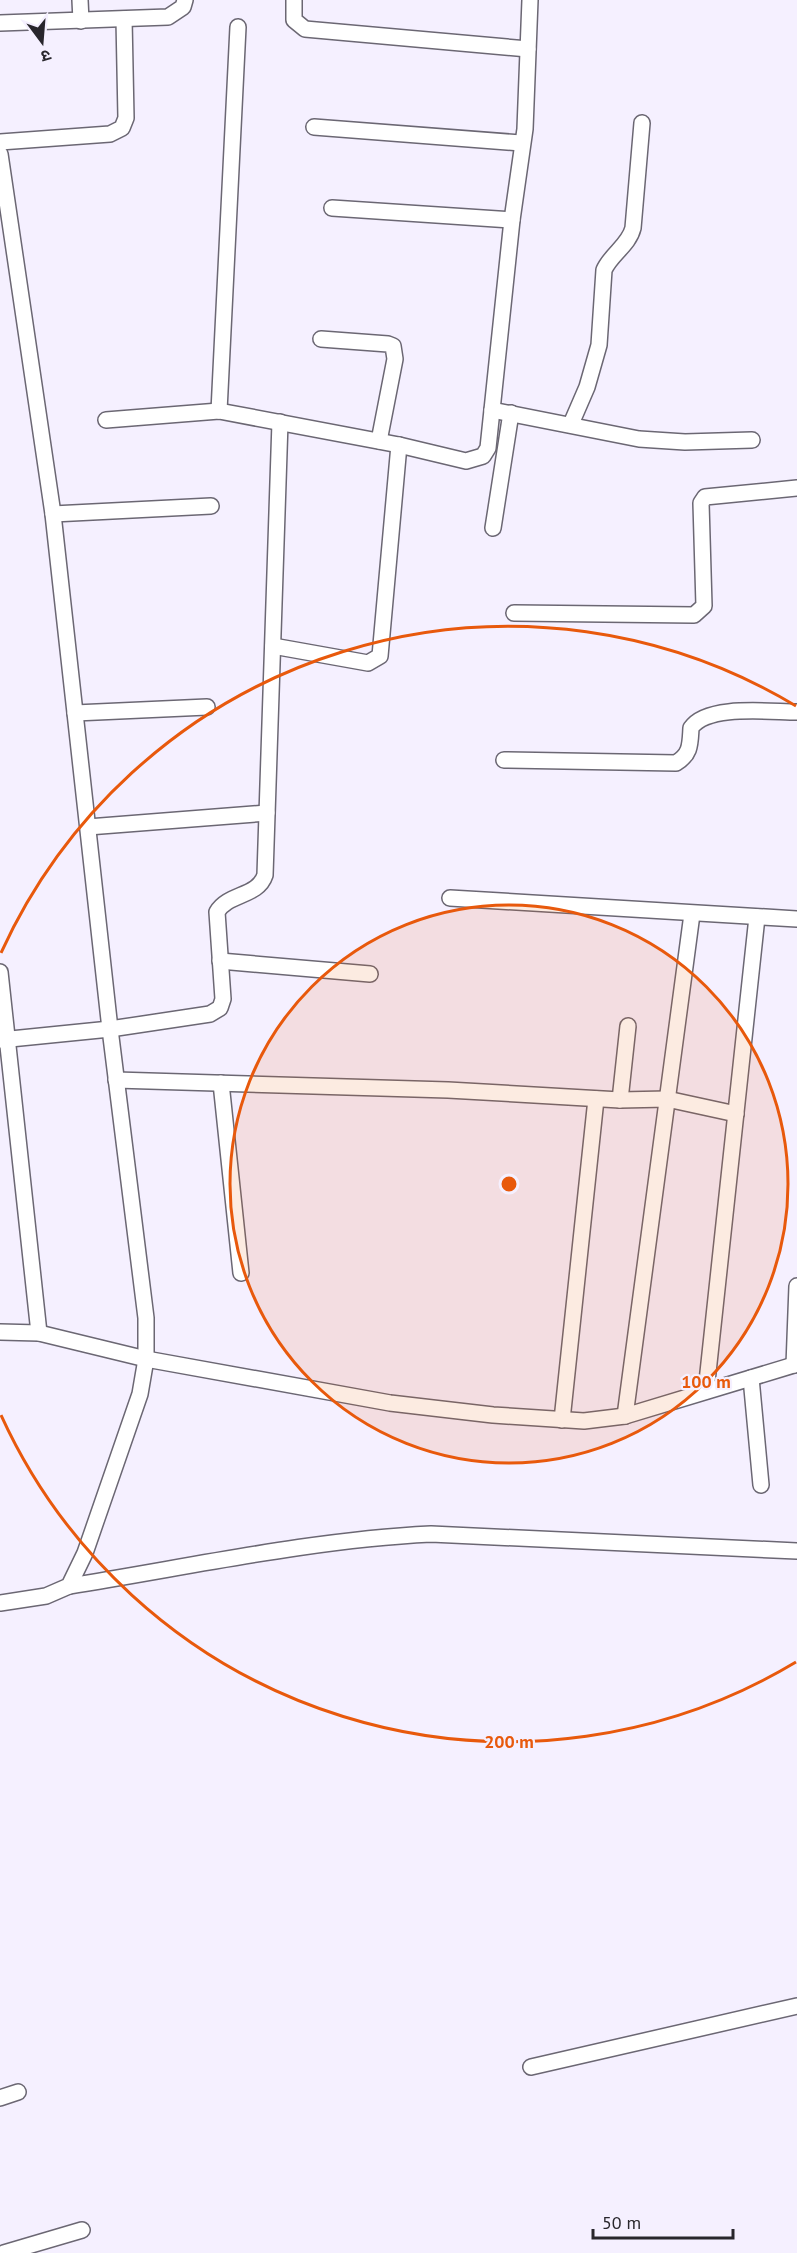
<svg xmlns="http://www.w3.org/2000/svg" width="797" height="2253" font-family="'PT Sans','Noto Sans Devanagari',sans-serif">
  <rect width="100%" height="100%" fill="#f5f0ff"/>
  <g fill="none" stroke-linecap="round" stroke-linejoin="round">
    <defs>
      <g id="minor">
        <polyline points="80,0 81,21"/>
        <polyline points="294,0 294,20 305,29 528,49"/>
        <polyline points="0,23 168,17 183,7 185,0"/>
        <polyline points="314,127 521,143"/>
        <polyline points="0,142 110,134 122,128 126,118 124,19"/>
        <polyline points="0,154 53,514 110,1029 146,1318 146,1359 140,1394 85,1553 69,1586 46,1596 0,1603"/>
        <polyline points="332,208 512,220"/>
        <polyline points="321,339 388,344 393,346 395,359 379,441"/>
        <polyline points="492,410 639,439 685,442 752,440"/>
        <polyline points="219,411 238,27"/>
        <polyline points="106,420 219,411 399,445 466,461 483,456 488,448 512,220 525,129 530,0"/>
        <path d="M571,424L587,387L599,345L604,270C611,254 629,245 633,228L642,123"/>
        <polyline points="53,514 211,506"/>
        <polyline points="493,528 511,413"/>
        <polyline points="514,613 694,615 704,606 701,503 705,497 797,488"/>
        <polyline points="273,646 368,663 380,656 399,445"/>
        <polyline points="75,713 207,707"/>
        <path d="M504,760L676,763C691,754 690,744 691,728C707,704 770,712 797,712"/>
        <polyline points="88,827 267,813"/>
        <polyline points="450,898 797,919"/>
        <polyline points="220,961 370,974"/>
        <polyline points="0,972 39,1333"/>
        <path d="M0,1040L110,1029L210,1014L220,1008L223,999L217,912C228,893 258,897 265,875L280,422"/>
        <polyline points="116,1080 448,1090 620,1100 667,1099 736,1114"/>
        <polyline points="221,1083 241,1273"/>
        <polyline points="620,1100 628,1026"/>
        <polyline points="0,1332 39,1333 146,1359 390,1403 493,1415 584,1421 625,1416 797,1364"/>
        <polyline points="794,1365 797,1286"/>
        <polyline points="751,1378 761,1485"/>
        <polyline points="706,1391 757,917"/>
        <polyline points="625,1416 692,914"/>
        <polyline points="562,1420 596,1099"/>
        <path d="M69,1586C189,1567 310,1540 431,1534L797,1551"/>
        <polyline points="531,2067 797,2006"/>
        <polyline points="0,2098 18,2092"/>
        <polyline points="4,2253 82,2230"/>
      </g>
    </defs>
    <use href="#minor" stroke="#6b6773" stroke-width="18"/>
    <use href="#minor" stroke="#fff" stroke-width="15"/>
  </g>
  <circle cx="509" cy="1184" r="279" fill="#e8590c" fill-opacity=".12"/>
  <g fill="none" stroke="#e8590c" stroke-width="3">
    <circle cx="509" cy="1184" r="279"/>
    <path d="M796 1662A558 558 0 0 1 1 1415M1 953A558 558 0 0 1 796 706"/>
  </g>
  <circle cx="509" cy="1184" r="9" fill="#e8590c" stroke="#f5f0ff" stroke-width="3"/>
  <g font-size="18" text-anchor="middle" font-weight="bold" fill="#e8590c" stroke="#f5f0ff" stroke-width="4.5" stroke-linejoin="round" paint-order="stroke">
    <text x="706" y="1388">100 m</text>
    <text x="509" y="1748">200 m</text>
  </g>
  <g transform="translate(42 42) rotate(164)" stroke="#f5f0ff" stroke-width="4.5" paint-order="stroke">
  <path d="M0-4.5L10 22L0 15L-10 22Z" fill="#28262c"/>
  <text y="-9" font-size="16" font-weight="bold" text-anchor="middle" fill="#28262c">उ</text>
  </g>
  <path d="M593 2229v9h140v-9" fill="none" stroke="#28262c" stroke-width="3"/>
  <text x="602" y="2229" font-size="18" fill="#28262c" stroke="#f5f0ff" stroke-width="4.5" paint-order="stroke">50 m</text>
</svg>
